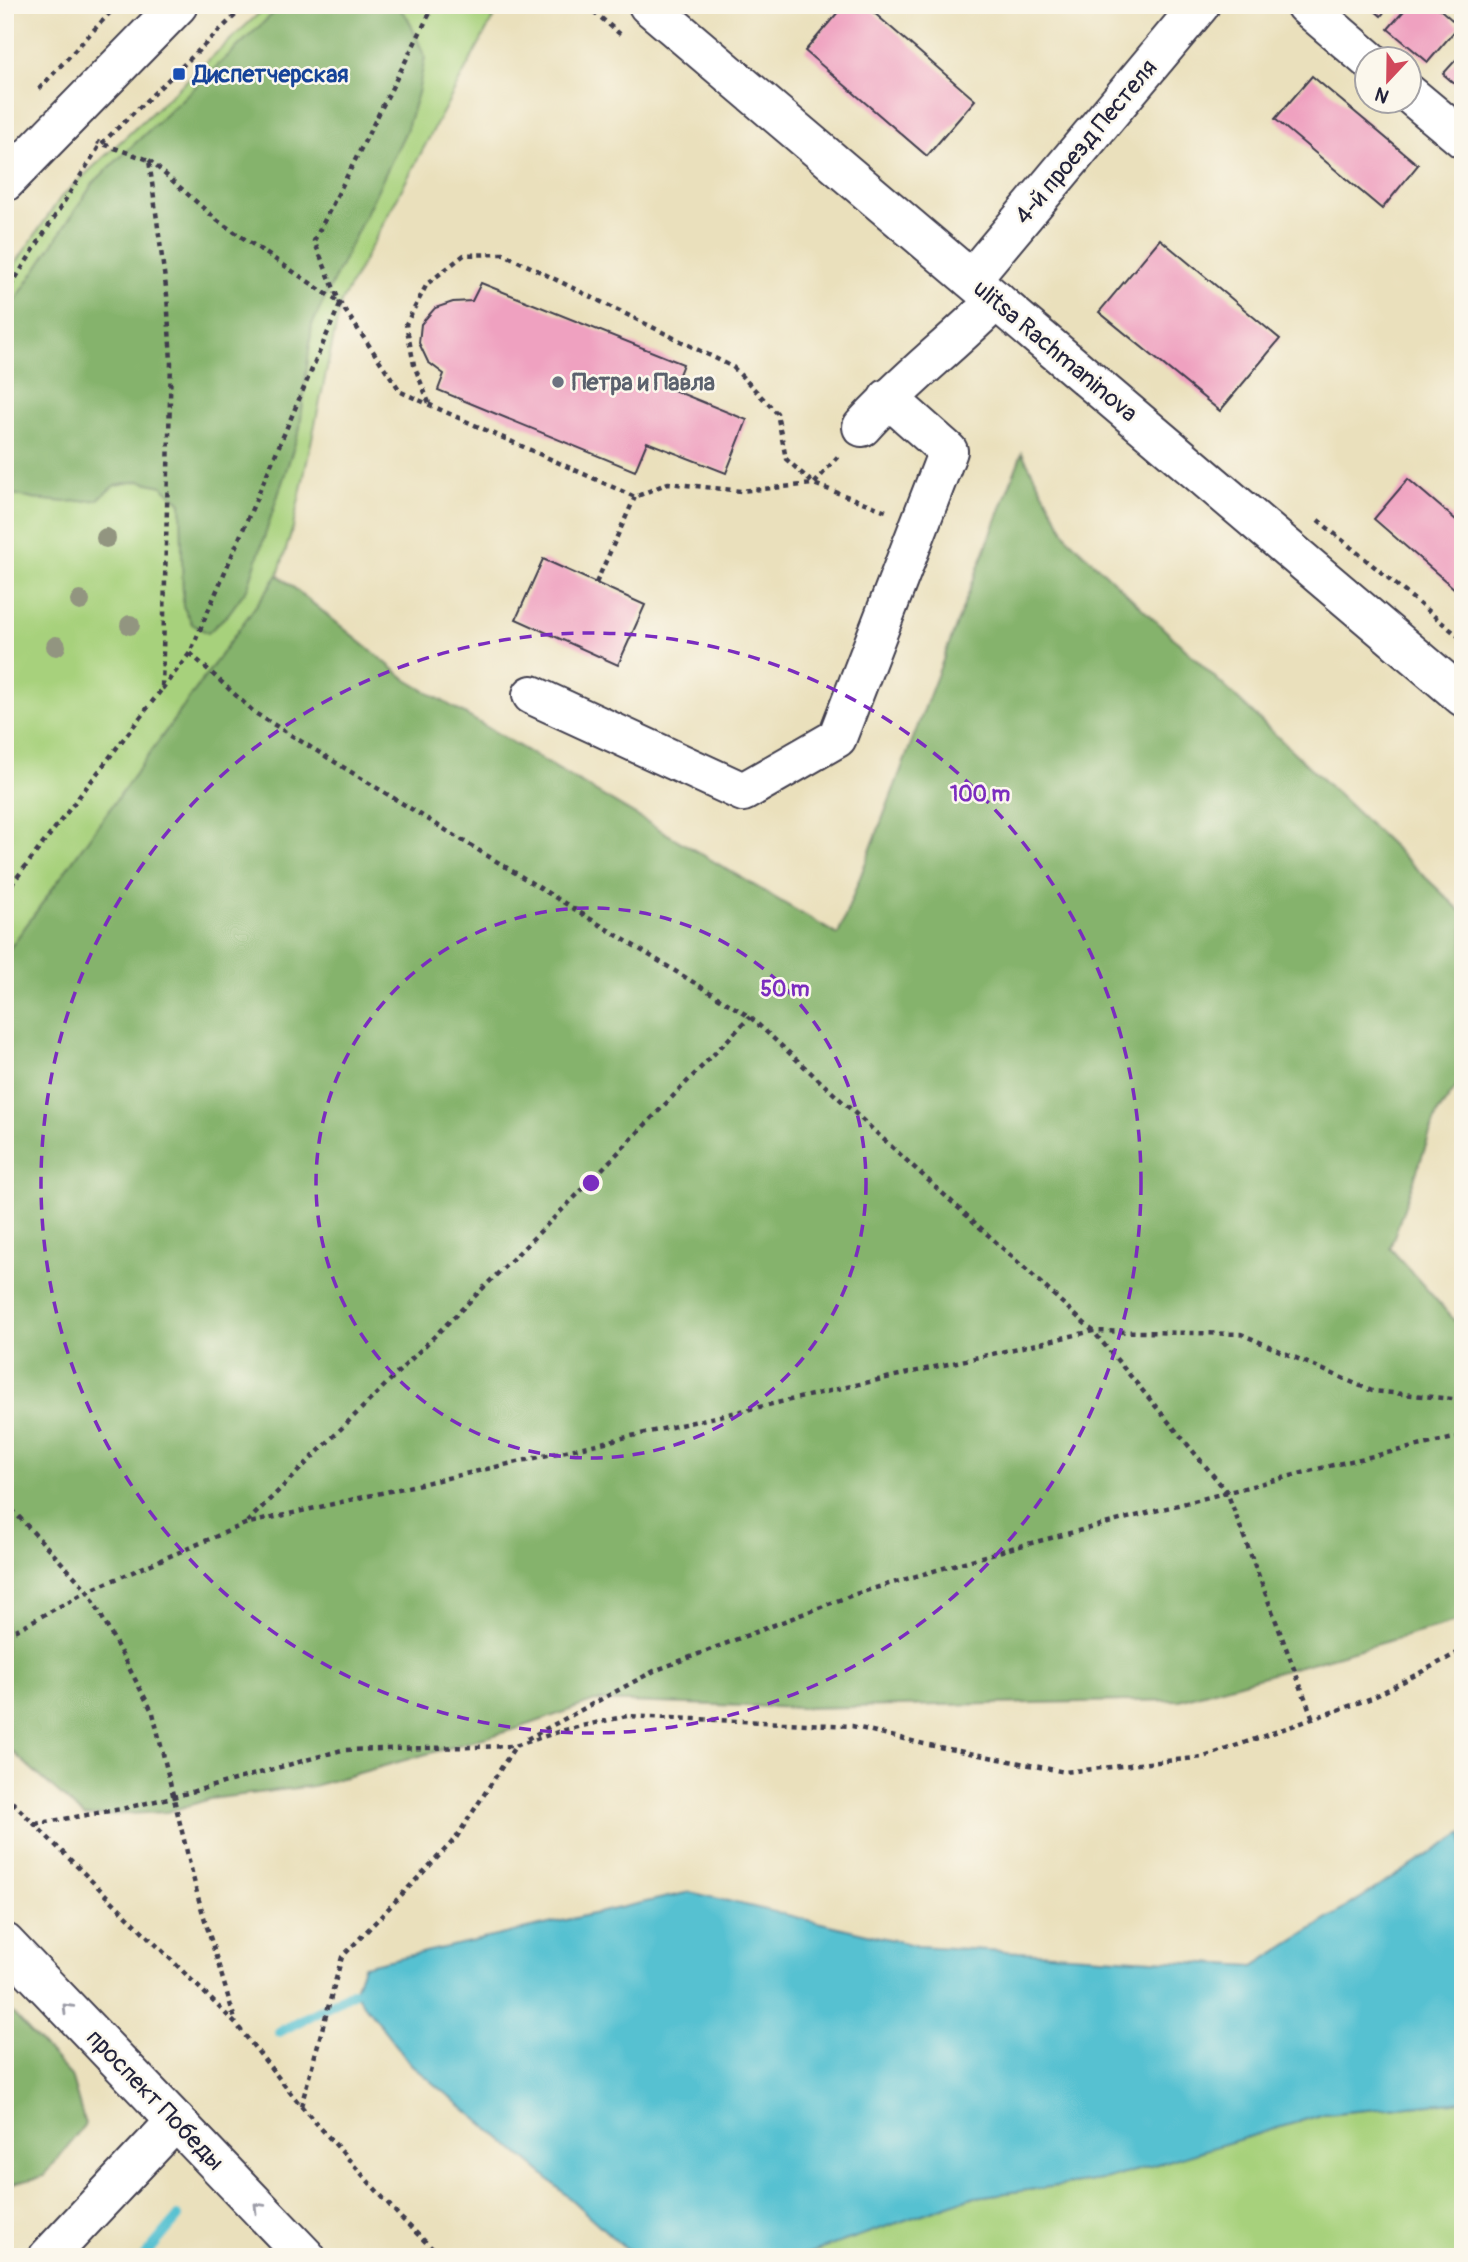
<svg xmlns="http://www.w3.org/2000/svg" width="1468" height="2262" font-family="Pangolin,sans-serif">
  <rect width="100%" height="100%" fill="#fbf7ec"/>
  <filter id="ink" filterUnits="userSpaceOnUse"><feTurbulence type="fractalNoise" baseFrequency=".0143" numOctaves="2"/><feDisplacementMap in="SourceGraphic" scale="14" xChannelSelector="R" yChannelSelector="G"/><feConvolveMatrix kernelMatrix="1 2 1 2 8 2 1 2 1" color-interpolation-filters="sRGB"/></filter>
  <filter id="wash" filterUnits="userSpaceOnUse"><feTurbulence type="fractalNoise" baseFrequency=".00686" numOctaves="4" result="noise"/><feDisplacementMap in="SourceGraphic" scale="28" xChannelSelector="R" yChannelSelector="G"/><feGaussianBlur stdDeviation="1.57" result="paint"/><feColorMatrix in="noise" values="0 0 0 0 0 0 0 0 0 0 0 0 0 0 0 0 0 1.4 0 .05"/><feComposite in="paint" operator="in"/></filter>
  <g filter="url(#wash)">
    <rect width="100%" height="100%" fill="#eae0bc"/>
    <g fill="#a7d17c" stroke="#647a5c" stroke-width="2">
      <polygon points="268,5 500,5 341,303 293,527 278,575 5,955 5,279 61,197"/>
      <polygon points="1463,2101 1463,2257 798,2257 969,2198 1108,2179 1324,2114"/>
    </g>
    <g fill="#85b36c" stroke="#546a54" stroke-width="2">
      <polygon points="282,5 396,5 408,18 425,57 418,93 406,131 312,325 300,428 248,587 229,613 208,633 192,624 183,606 181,503 162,486 139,481 115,485 97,500 65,502 32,499 5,492 5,316 94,182"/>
      <polygon points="1022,453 1068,538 1463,913 1463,1078 1437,1114 1390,1248 1463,1330 1463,1620 1179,1700 802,1708 595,1701 519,1728 313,1786 210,1799 167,1812 84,1816 5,1745 5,955 278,575 407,680 838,935"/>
      <polygon points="5,2005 71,2076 85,2124 44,2176 5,2186"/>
    </g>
    <polygon fill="#56c1d1" stroke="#3c7286" stroke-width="2" points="1463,1833 1463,2101 1324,2114 1108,2179 969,2198 798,2257 645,2257 622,2246 541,2172 412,2065 354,1992 363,1966 690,1892 918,1946 1254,1966"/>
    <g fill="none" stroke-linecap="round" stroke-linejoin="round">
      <g stroke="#56c1d1" stroke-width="10">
        <polyline points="279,2032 354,1992"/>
        <polyline points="144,2257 178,2217"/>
      </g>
    </g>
    <g id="blocks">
      <g fill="#efa1c0">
        <polygon points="844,5 865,5 975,100 927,156 805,51"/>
        <polygon points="1368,5 1390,5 1381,16"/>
        <polygon points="1409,5 1435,5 1459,26 1428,62 1388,29"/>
        <polygon points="1463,52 1463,91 1443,74"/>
        <polygon points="1312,76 1418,165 1382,209 1275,119"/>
        <polygon points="1160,239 1280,339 1220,411 1099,312"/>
        <polygon points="481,283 683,364 673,390 747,420 726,473 647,442 635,471 438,390 444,374 428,362 419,343 421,324 435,308 453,302 472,301"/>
        <polygon points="1408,479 1463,526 1463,596 1374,519"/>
        <polygon points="543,559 645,605 618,665 516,619"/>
      </g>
    </g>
  </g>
  <g filter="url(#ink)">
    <use href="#blocks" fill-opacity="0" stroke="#403e4e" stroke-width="2"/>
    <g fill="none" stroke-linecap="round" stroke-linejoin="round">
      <defs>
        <g id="minor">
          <polyline points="1305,5 1369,60"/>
          <polyline points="1408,93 1463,139"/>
          <polyline points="971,279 1200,5"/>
          <path d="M862,427C903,381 953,344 996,300"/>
          <polyline points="532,695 743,792 837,738 948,451 888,398"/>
          <polyline points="48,2257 176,2121"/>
        </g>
        <g id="major">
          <polyline points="648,5 1463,697"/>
          <polyline points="5,182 178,5"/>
          <polyline points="5,1943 306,2257"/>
        </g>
      </defs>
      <use href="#minor" stroke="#403e4e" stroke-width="42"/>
      <use href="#major" stroke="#403e4e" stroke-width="42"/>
      <g stroke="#403e4e" stroke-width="4.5" stroke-dasharray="5 5" stroke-linecap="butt">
        <polyline points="434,5 314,241 340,303 401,392 635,497 668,483 741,491 814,484 839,455"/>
        <polyline points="586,5 620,34"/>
        <polyline points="39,89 117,5"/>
        <polyline points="149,160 218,221 340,303"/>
        <polyline points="5,295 100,145 246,5"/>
        <polyline points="429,403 414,365 406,324 427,284 464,255 504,254 733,367 777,413 786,459 814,484 886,511"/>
        <polyline points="1318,520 1463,640"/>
        <polyline points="596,583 635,497"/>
        <polyline points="190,653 255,713 750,1017 1093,1331 1227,1492 1313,1719"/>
        <polyline points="162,689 190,653 340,304"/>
        <polyline points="5,893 162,689 171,362 167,295 149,160 97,142"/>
        <polyline points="5,1502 88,1591 153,1713 198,1897 236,2023"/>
        <polyline points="247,1522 573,1199 750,1017"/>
        <polyline points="5,1632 16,1630 88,1591 245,1524 1093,1331 1241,1334 1372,1391 1463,1400"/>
        <polyline points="527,1739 654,1671 855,1594 1012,1548 1333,1465 1463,1436"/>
        <polyline points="5,1795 236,2024 301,2106 401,2218 441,2257"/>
        <polyline points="35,1824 121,1809 173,1797 342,1750 515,1746 564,1730 627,1716 852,1726 924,1744 1065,1772 1204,1757 1372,1698 1463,1650"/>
        <polyline points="301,2106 342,1957 456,1838 516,1745"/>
      </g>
      <use href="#minor" stroke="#fff" stroke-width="38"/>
      <use href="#major" stroke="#fff" stroke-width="38"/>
    </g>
    <g fill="#929580">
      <circle cx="106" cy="538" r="10"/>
      <circle cx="80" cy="601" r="10"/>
      <circle cx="130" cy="625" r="10"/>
      <circle cx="56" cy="646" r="10"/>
    </g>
    <defs><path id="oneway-chevron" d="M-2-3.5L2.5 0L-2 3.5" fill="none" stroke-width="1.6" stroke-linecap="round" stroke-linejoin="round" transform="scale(1.75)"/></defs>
    <g stroke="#9c9ca7">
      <use href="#oneway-chevron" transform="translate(67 2008) rotate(-134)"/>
      <use href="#oneway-chevron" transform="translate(258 2207) rotate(-134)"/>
    </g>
  </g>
  <g fill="none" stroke="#7b2cbf" stroke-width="3.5" stroke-dasharray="12 9">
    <circle cx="591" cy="1183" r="275"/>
    <circle cx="591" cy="1183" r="550"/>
  </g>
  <rect fill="#1a4fb4" stroke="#fbf7ec" stroke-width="2.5" x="172" y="67" width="14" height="14" rx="3.5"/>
  <circle fill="#6b7280" stroke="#fbf7ec" stroke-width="2.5" cx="558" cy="382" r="7"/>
  <g text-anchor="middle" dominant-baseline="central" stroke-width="5" stroke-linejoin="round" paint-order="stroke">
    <g font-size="24" font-weight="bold" fill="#164399" stroke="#fbf7ec" text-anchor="start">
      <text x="193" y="74">Диспетчерская</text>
    </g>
    <g font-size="24" fill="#22223b" stroke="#fbf7ec">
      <text transform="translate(1086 142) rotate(-50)">4-й проезд Пестеля</text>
      <text transform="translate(1055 351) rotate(40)">ulitsa Rachmaninova</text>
      <text transform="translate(155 2100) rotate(46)">проспект Победы</text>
    </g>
    <g font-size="24" font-weight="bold" fill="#5b616d" stroke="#fbf7ec" text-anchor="start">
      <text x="572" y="382">Петра и Павла</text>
    </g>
  </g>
  <circle cx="591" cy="1183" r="10" fill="#7b2cbf" stroke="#fbf7ec" stroke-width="3.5"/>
  <g font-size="21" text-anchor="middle" font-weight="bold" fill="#7b2cbf" stroke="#fbf7ec" stroke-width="5" stroke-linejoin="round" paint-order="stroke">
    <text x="980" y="801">100 m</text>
    <text x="785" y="996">50 m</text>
  </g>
  <rect width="1468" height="2262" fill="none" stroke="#fbf7ec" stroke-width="28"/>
  <g transform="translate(1388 80) rotate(202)"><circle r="33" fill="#fbf7ec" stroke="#a4a2a5" stroke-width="2"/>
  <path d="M0-5L12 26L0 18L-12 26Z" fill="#d1495b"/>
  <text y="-10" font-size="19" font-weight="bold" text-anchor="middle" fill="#22223b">N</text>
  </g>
</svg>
